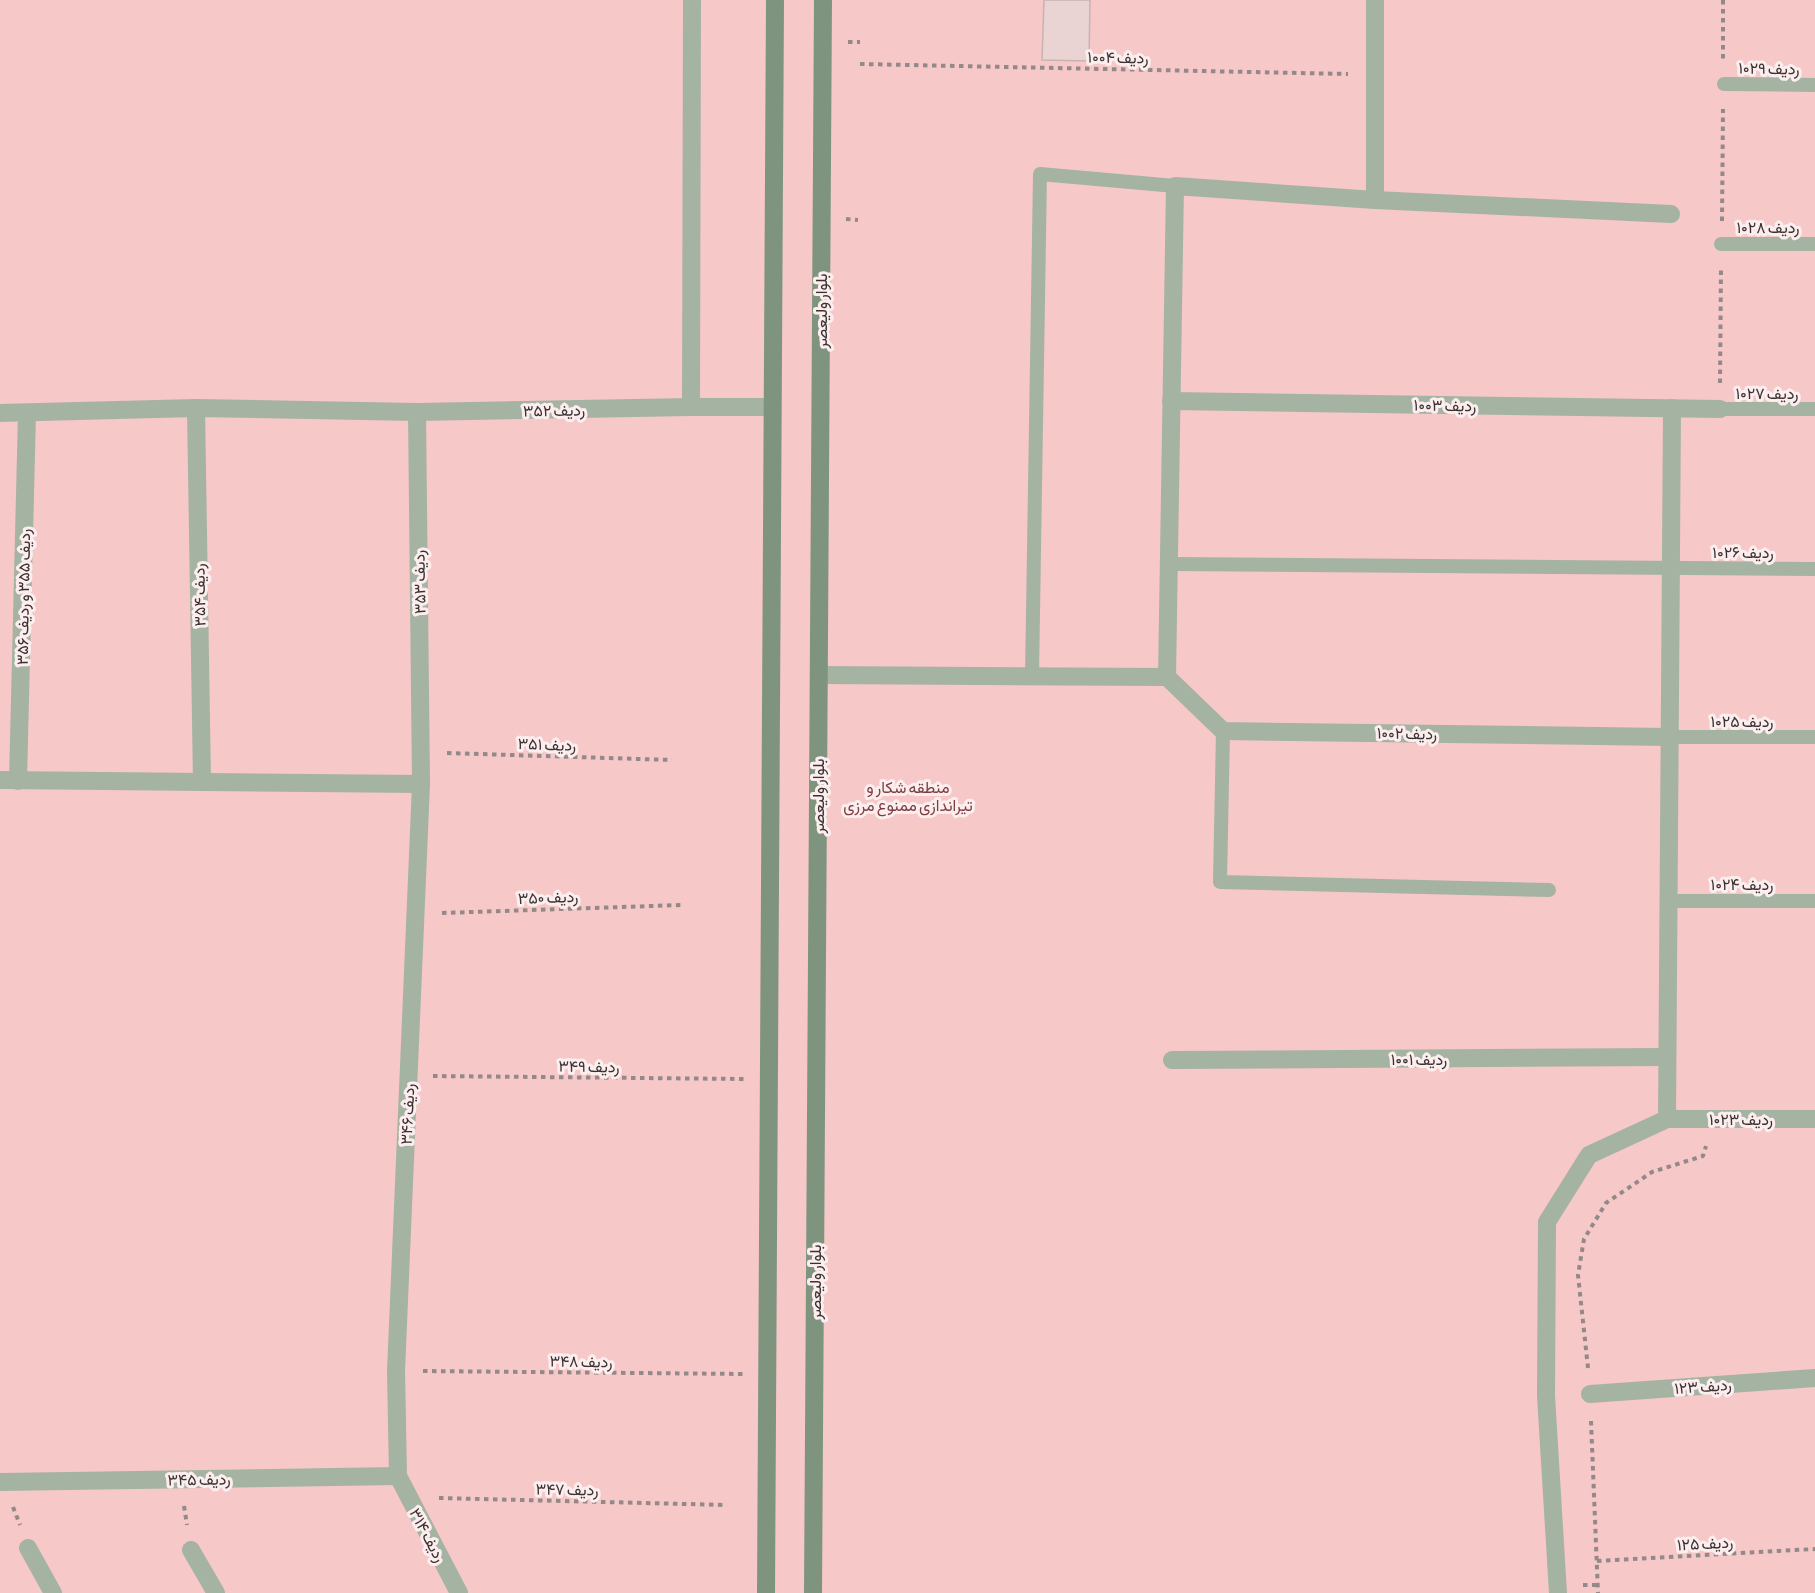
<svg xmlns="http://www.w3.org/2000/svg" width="1815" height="1593" font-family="'Asap Condensed',Vazirmatn,sans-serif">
  <rect width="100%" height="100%" fill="#fceeee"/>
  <rect fill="#f7c8c8" x="0" y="0" width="1815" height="1593"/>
  <polygon fill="#ead3d3" stroke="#c9b2b2" stroke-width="1.5" points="1044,0 1090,0 1089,61 1042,60"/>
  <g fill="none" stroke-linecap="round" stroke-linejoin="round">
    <g stroke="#948989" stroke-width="4" stroke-dasharray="4.5 4.5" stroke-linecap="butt">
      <polyline points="1723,0 1723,59"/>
      <polyline points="848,42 860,42"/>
      <polyline points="860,64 1348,74"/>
      <polyline points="846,219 858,220"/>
      <polyline points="1722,221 1723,109"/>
      <polyline points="1720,383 1721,268"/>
      <polyline points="447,753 672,760"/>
      <polyline points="442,913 681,905"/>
      <polyline points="433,1076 744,1079"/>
      <polyline points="1588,1368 1578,1275 1584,1239 1606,1203 1652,1172 1703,1156 1706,1146"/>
      <polyline points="423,1371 743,1374"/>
      <polyline points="1591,1421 1598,1593"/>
      <polyline points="439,1498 727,1505"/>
      <polyline points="184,1506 187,1525"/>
      <polyline points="13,1507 20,1525"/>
      <polyline points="1597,1561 1815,1549"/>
      <polyline points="1583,1585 1597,1585"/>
    </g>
    <g stroke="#a5b3a3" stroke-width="14">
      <polyline points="1724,84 1815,85"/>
      <polyline points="1721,244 1815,244"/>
      <polyline points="1720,409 1815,409"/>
      <polyline points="1169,564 1815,569"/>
      <polyline points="1032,676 1040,174 1175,186"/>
      <polyline points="1223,731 1220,882 1549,890"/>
      <polyline points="1669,737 1815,737"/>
      <polyline points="1668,901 1815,901"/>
    </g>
    <g stroke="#a5b3a3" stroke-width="18">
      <polyline points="692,0 691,407 772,407"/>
      <polyline points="1375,200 1671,214"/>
      <polyline points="1171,401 1720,409"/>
      <polyline points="196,408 202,782"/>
      <polyline points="417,412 421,784 396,1371 398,1476 459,1593"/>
      <polyline points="0,413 196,408 417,412 691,407"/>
      <polyline points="819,675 1167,677 1175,186 1375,200 1375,0"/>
      <polyline points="1167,677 1223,731 1669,737"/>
      <polyline points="0,780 421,784"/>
      <polyline points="18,781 27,413"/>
      <polyline points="1172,1060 1667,1057"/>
      <polyline points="1667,1119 1672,408"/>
      <polyline points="1590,1394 1815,1378"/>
      <polyline points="0,1482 398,1476"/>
      <polyline points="28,1548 53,1593"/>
      <polyline points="191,1550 216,1593"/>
      <polyline points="1558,1593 1546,1396 1547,1222 1589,1155 1667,1119 1815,1119"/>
    </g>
    <g stroke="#7f947e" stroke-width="18">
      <polyline points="766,1593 775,0"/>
      <polyline points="813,1593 823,0"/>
    </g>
  </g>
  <g text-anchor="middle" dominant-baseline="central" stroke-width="6" stroke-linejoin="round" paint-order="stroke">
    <g font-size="16" fill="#3a3131" stroke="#fceeee">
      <text transform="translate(1118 57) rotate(1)">ردیف ۱۰۰۴</text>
      <text transform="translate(1769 68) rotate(1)">ردیف ۱۰۲۹</text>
      <text x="1768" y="227">ردیف ۱۰۲۸</text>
      <text transform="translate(821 311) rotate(-90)">بلوار ولیعصر</text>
      <text x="1767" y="393">ردیف ۱۰۲۷</text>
      <text transform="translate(1445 405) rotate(1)">ردیف ۱۰۰۳</text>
      <text transform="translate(554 410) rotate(-1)">ردیف ۳۵۲</text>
      <text x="1743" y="552">ردیف ۱۰۲۶</text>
      <text transform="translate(419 582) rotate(-91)">ردیف ۳۵۳</text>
      <text transform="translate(199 595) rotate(-91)">ردیف ۳۵۴</text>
      <text transform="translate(23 597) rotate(-89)">ردیف ۳۵۵ و ردیف ۳۵۶</text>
      <text x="1742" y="721">ردیف ۱۰۲۵</text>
      <text transform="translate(1407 733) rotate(1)">ردیف ۱۰۰۲</text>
      <text transform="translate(547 744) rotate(2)">ردیف ۳۵۱</text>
      <text transform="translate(818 796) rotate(-90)">بلوار ولیعصر</text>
      <text x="1742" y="884">ردیف ۱۰۲۴</text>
      <text transform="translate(548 897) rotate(-2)">ردیف ۳۵۰</text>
      <text x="1419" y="1059">ردیف ۱۰۰۱</text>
      <text transform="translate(589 1066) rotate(1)">ردیف ۳۴۹</text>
      <text transform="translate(407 1114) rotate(-87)">ردیف ۳۴۶</text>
      <text x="1741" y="1119">ردیف ۱۰۲۳</text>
      <text transform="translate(815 1282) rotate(-90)">بلوار ولیعصر</text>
      <text transform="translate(581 1361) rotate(1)">ردیف ۳۴۸</text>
      <text transform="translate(1703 1386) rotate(-4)">ردیف ۱۲۳</text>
      <text transform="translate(199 1479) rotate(-1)">ردیف ۳۴۵</text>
      <text transform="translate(567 1489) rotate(1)">ردیف ۳۴۷</text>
      <text transform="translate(428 1535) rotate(62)">ردیف ۳۱۴</text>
      <text transform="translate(1705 1543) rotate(-3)">ردیف ۱۲۵</text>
    </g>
    <g font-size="16" fill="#7c3c40" stroke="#fceeee">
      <text x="908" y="787">منطقه شکار و<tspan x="908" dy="18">تیراندازی ممنوع مرزی</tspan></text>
    </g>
  </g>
</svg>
